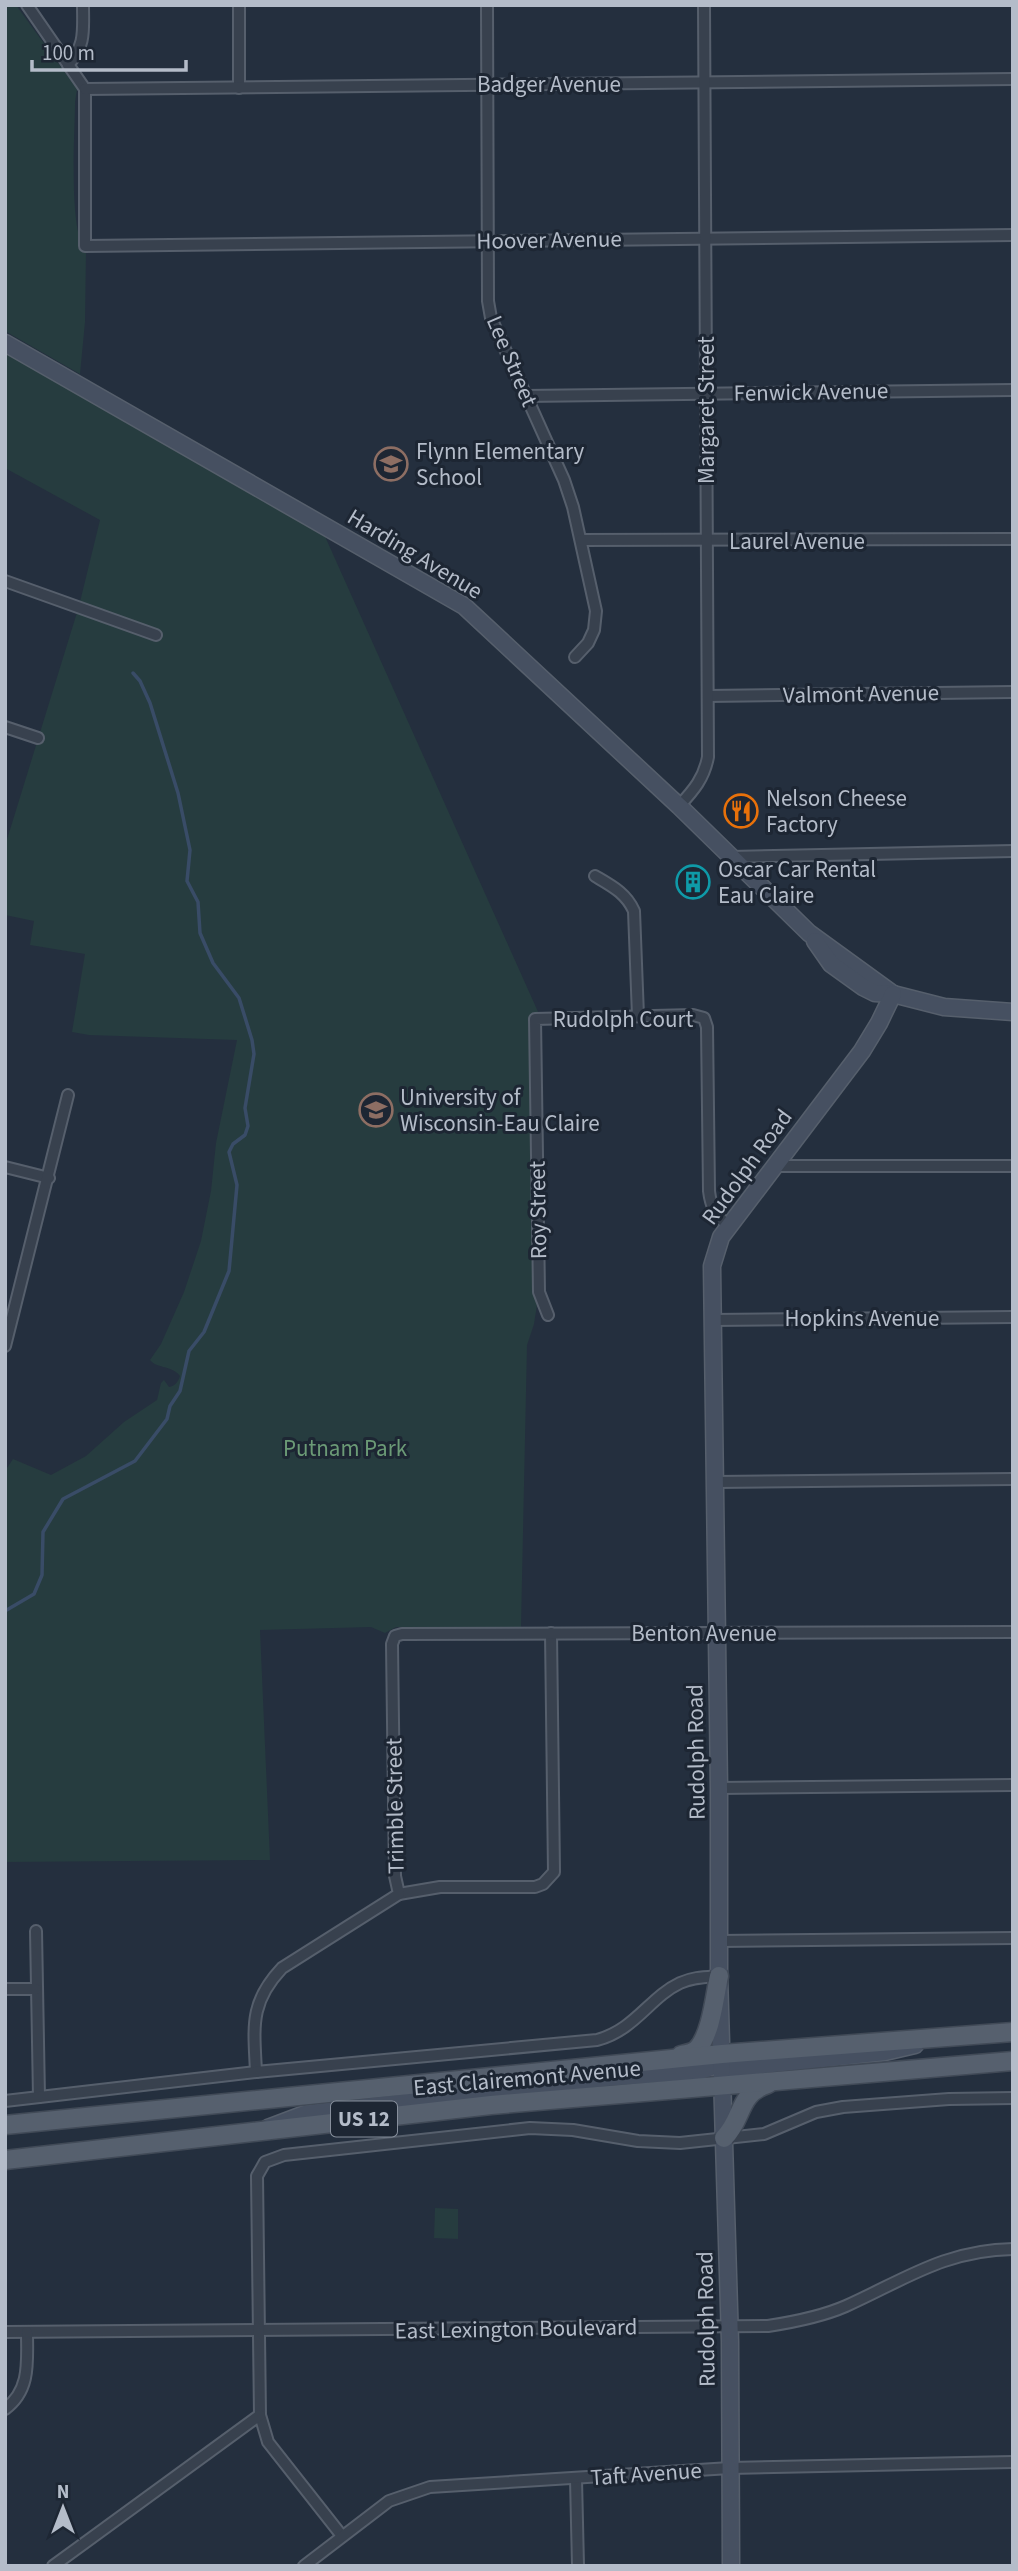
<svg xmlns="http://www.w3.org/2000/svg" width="1018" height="2571" font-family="'Source Sans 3',sans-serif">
  <rect width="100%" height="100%" fill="#242f3e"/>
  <g fill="#263c3f">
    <path d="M5,5H16L77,89L75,102C75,131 68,233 86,250L85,322L80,374L5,331Z"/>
    <path d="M5,343L319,523L539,1014V1292L534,1324L527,1345L521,1627H396L385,1633L371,1627L260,1630L270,1860L5,1862V1471L13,1459L51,1475L86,1456L124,1422L157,1400L161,1383L164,1380L169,1387C175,1386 178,1382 180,1376C172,1365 157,1369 150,1360L161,1344L184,1292L201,1241L211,1191L216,1143L237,1040L89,1035L72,1032L85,954L30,945L34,921L5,915V846L79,606L100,520L5,468Z"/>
    <polygon points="435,2208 458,2209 458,2239 434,2238"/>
  </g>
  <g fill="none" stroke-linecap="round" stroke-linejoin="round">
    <polyline stroke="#394c67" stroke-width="3.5" points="5,1611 34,1594 42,1575 43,1532 63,1499 135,1461 167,1419 170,1406 180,1391 189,1351 204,1332 229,1271 237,1185 229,1152 233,1144 245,1135 248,1126 245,1108 254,1054 252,1040 239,998 213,963 200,933 198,902 187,881 190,850 178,793 150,703 140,681 133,673"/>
    <defs>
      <g id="street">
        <polyline points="27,5 85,89"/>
        <polyline points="239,5 239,88"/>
        <polyline points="487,5 488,301 491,318 564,480 573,507 596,611 594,630 588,643 575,657"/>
        <path d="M68,65C86,45 83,31 83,5"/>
        <polyline points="85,89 85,246 1013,235"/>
        <polyline points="85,89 1013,79"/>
        <polyline points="525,396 1013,390"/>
        <polyline points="581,540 1013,539"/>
        <polyline points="5,581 156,635"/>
        <polyline points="708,696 1013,692"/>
        <polyline points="5,727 38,738"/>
        <path d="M679,806C694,790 704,778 708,757L704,5"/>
        <polyline points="731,857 1013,851"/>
        <path d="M595,876C612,886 626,893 634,911L638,1016"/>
        <polyline points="774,1166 1013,1166"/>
        <polyline points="5,1167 49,1178"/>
        <path d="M548,1315L539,1292L535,1019L693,1015L704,1018L707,1027L709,1191C711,1208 716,1216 729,1226"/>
        <polyline points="712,1320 1013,1317"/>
        <polyline points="5,1346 68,1095"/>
        <polyline points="716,1482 1013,1479"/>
        <polyline points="719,1788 1013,1785"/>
        <polyline points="399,1894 440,1887 535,1887 543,1884 554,1872 551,1633"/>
        <polyline points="36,1931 39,2097"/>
        <polyline points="720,1941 1013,1938"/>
        <polyline points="5,1989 36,1989"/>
        <path d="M256,2072C254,2027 249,2003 282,1968L399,1894L395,1876L392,1644L395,1636L402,1634L1013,1632"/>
        <path d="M5,2101L256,2072L597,2040C635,2030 650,1997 680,1983C693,1977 706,1977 719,1976"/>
        <path d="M5,2332L768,2326C794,2322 821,2317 846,2306C904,2280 945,2250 1013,2249"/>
        <path d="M5,2409C31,2390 27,2361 27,2332"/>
        <polyline points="576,2479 578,2566"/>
        <polyline points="342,2536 268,2442 260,2415 257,2176 265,2162 284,2155 530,2128 573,2130 638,2141 680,2143 764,2134 816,2112 843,2107 949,2099 1013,2098"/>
        <polyline points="53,2566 260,2415"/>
        <polyline points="304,2566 389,2501 430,2487 730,2468 1013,2462"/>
      </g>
      <g id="secondary">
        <polyline points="5,343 464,606 679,806 809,933 893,994"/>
        <polyline points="815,941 831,964 863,987 875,993 893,994 944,1007 1013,1012"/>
        <polyline points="723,2084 732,2070 737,2068 885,2052 915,2045"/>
        <polyline points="268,2128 305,2114 606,2078 701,2071 713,2066 722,2054"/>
        <polyline points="731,2566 730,2341 719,1976 719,1788 712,1266 721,1237 862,1051 879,1023 893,994"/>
      </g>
      <g id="primary">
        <path d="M681,2055C686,2054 693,2053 697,2049C711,2035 715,1995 719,1976"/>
        <polyline points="5,2125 722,2054 1013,2032"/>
        <path d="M724,2138C744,2118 737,2094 768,2084"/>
        <polyline points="5,2160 491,2105 1013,2061"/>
      </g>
    </defs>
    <use href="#street" stroke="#565f6c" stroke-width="14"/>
    <use href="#secondary" stroke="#565f6c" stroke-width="19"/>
    <use href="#primary" stroke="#414a57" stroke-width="21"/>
    <use href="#street" stroke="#38414e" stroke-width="10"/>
    <use href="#secondary" stroke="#465061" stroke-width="16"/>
    <use href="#primary" stroke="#56606e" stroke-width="18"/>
  </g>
  <defs>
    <symbol id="school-ring" viewBox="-11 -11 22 22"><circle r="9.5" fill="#1d2633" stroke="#8d6e63" stroke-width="1.5"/><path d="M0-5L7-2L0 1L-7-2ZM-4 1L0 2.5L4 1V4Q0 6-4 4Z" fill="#8d6e63"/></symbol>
    <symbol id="restaurant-ring" viewBox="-11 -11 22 22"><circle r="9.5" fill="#1d2633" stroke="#e8710a" stroke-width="1.5"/><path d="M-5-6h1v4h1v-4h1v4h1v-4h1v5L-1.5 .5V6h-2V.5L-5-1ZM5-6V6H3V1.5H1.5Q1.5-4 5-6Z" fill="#e8710a"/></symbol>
    <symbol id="building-ring" viewBox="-11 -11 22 22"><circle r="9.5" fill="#1d2633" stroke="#0f9aa8" stroke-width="1.5"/><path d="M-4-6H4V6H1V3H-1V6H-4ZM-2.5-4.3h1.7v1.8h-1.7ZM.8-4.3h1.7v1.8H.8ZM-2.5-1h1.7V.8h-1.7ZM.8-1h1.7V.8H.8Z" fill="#0f9aa8"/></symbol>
    <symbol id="university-ring" viewBox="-11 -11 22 22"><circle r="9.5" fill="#1d2633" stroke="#8d6e63" stroke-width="1.5"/><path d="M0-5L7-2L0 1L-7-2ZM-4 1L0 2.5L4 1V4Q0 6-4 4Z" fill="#8d6e63"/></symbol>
  </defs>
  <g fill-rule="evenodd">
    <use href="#school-ring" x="372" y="445" width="38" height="38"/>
    <use href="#restaurant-ring" x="722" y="792" width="38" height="38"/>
    <use href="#building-ring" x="674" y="863" width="38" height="38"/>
    <use href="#university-ring" x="357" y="1091" width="38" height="38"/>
  </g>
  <g text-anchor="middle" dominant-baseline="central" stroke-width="6" stroke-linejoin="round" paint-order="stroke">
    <rect fill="#1d2633" stroke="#878f9c" stroke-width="2" x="331" y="2101.5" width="66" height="35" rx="5"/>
    <g font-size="21" font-weight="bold" fill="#b4bcc9">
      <text x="364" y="2119">US 12</text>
    </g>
    <g font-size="23" fill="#b4bcc9" stroke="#1d2633">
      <text x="549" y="84">Badger Avenue</text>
      <text transform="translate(549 240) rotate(-1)">Hoover Avenue</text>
      <text transform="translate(512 361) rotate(67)">Lee Street</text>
      <text transform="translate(811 392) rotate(-1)">Fenwick Avenue</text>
      <text transform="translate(706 410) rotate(-90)">Margaret Street</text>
      <text x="797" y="541">Laurel Avenue</text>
      <text transform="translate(415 554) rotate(31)">Harding Avenue</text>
      <text transform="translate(861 694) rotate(-1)">Valmont Avenue</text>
      <text x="623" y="1019">Rudolph Court</text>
      <text transform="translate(747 1167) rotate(-54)">Rudolph Road</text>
      <text transform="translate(538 1210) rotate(-91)">Roy Street</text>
      <text x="862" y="1318">Hopkins Avenue</text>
      <text x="704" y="1633">Benton Avenue</text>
      <text transform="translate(696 1752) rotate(-91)">Rudolph Road</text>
      <text transform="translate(395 1806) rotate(-91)">Trimble Street</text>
      <text transform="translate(527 2078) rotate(-5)">East Clairemont Avenue</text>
      <text transform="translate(706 2319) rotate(-91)">Rudolph Road</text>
      <text transform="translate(516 2329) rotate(-1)">East Lexington Boulevard</text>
      <text transform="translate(646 2474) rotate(-4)">Taft Avenue</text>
    </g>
    <g font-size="23" fill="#b4bcc9" stroke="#1d2633" text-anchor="start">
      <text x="416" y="451">Flynn Elementary<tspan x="416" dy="26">School</tspan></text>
      <text x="766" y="798">Nelson Cheese<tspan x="766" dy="26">Factory</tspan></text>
      <text x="718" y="869">Oscar Car Rental<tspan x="718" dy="26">Eau Claire</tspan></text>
      <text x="400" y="1097">University of<tspan x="400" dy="26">Wisconsin-Eau Claire</tspan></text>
    </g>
    <g font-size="23" fill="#6b9a76" stroke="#1d2633">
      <text x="345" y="1448">Putnam Park</text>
    </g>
  </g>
  <rect width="1018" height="2571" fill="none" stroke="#b4bcc9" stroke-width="14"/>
  <g transform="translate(63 2508)" stroke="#1d2633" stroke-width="5" paint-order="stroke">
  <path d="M0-5L12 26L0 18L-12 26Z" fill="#b4bcc9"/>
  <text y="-10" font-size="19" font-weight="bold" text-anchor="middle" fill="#b4bcc9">N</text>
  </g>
  <path d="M32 60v10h154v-10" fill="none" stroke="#b4bcc9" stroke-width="3.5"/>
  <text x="42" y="60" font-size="21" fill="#b4bcc9" stroke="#1d2633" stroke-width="5" paint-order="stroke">100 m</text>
</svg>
